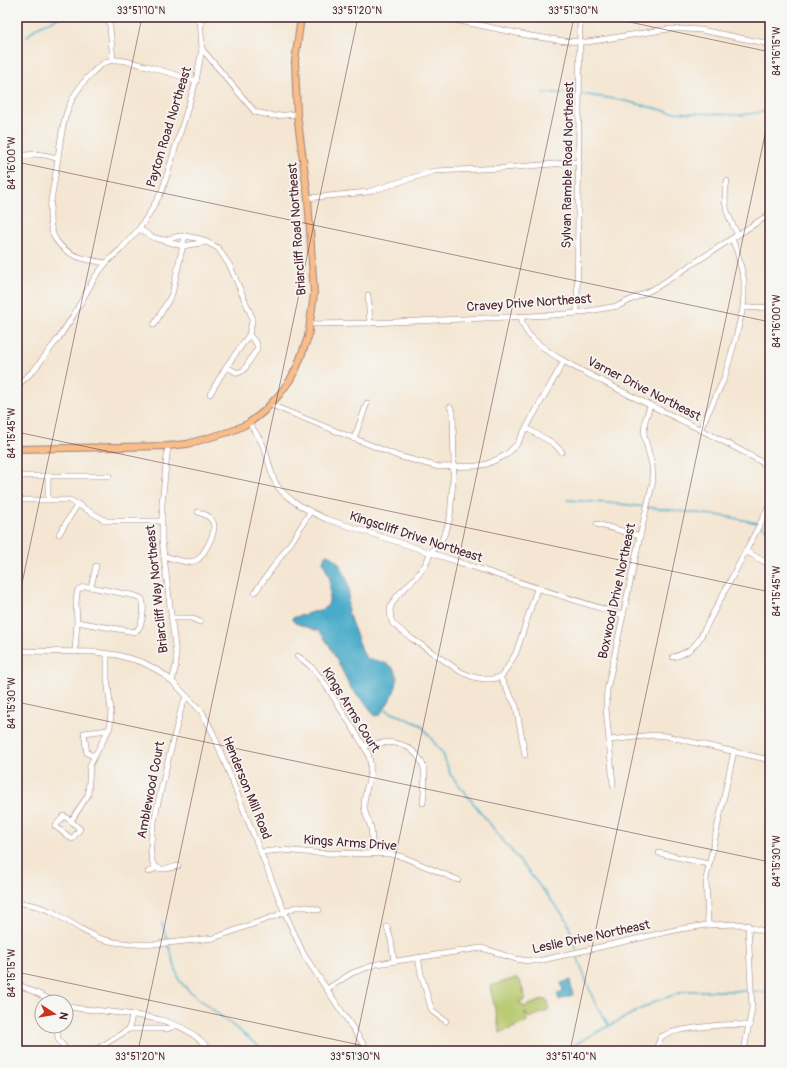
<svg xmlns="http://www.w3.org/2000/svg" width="787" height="1068" font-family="Pangolin,sans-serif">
  <rect width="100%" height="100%" fill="#f6f6f2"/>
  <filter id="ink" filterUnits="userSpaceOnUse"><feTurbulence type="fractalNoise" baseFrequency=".025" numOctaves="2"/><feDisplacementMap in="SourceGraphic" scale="8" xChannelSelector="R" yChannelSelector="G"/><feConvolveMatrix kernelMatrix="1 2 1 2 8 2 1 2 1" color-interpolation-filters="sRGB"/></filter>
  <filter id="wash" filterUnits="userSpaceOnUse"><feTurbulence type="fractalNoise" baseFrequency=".012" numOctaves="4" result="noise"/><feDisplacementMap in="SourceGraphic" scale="16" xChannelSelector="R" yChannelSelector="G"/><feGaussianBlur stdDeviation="0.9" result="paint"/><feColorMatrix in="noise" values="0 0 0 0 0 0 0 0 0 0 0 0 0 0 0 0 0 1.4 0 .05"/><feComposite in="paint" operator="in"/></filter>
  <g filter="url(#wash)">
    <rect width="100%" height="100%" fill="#f4e6d2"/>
    <polygon fill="#b6c86c" stroke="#80744c" points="516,978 520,980 525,997 524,1000 519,1002 523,1005 524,1007 544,999 548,1001 549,1008 547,1011 529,1018 525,1012 527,1021 525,1023 500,1033 490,986"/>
    <g fill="#49abc9" stroke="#4a657a">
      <path d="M327,554C339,558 348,578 349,590C349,598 347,605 348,612C352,626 359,640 363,653L367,659C411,664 399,688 380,715L375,716L367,705L352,690L329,645L323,636L318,631L295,623L292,620V618L323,609L328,605L330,595V579L323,561L325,555Z"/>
      <polygon points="570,980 573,995 559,1000 557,993 563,991 561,983"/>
    </g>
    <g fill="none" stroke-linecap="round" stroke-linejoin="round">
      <g stroke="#49abc9" stroke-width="1.5">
        <path d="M27,37C38,23 46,24 60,17"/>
        <polyline points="543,93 577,93"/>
        <polyline points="581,94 621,100 670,112 741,115 770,111"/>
        <polyline points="567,500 620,504 730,517 757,523 770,532"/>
        <polyline points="385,708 388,711 421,725 443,754 450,774 567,920 576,950"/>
        <polyline points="162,923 179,980 189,991 265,1051"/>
        <polyline points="577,954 581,967 594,1001 609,1026"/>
        <polyline points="753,991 770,993"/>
        <polyline points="565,1051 586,1038 656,1001 686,991 749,991"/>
      </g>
    </g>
  </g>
  <g filter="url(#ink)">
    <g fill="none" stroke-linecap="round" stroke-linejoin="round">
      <defs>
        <g id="minor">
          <polyline points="109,17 113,60"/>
          <polyline points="441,17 531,36 565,41 587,42 669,29 684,29 701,30 770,44"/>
          <polyline points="202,49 255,112 274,116 297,114"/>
          <path d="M17,157C30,153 45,154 58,159"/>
          <path d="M727,181C722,204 727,215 738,235"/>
          <polyline points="308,198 368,192 434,171 504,168 578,162"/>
          <polyline points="139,229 152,237 183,246 206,242"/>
          <polyline points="164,240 180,236 185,236 201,239 218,248 230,266 252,317 252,321 249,335 226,367 210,394"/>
          <path d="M106,263C87,260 67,257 56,240C44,222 53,191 56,171C62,134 61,105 89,76C96,69 103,61 114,60C125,59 136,64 147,66C163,71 180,76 196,81"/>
          <polyline points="368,295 370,323"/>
          <polyline points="743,308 770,307"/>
          <polyline points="577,313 580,17"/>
          <path d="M521,316C522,326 526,333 534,340C554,358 580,370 604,382C659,411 717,435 770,467"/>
          <polyline points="311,324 370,323 553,315 577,313 618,306 657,287 770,214"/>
          <polyline points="154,325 172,294 185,236"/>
          <polyline points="226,367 238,373 244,370 257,349 257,344 249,335"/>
          <polyline points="17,386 34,370 58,339 73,316 95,277 106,263 120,250 139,229 149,214 162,191 196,81 202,49 200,17"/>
          <polyline points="271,405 398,456 439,467 477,466 487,464 506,455 517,444 564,361"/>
          <polyline points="450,407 453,412 454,466 450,518 446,531 441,541 431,552 425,565 416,577 397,596 392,604 390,609 391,619 393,624 411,638 461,672 473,677 484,679 493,679 500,677 504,673 516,653 537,589"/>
          <path d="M249,423C255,431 261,440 265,450C269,461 271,477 278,487C290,502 309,511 326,519C426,550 523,585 623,615"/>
          <polyline points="526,428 553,443 562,452"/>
          <polyline points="700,430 724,379 736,337 743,308 744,295 744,280 737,251 732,239"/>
          <polyline points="354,439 367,403"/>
          <polyline points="168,446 162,503 162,540 176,655 176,665 172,681"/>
          <polyline points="17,476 109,476"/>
          <polyline points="48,476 48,499"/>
          <polyline points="17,500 70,500 106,521 161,521"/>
          <polyline points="597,524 640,536"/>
          <polyline points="59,534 78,504"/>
          <polyline points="746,551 770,565"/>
          <path d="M164,556C173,558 188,565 197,560C202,557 205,550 208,545C216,530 219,518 198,512"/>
          <polyline points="91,587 96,566"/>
          <polyline points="255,592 292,541 310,512"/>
          <polyline points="172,618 191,618 200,622"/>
          <polyline points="17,651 95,652 117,655 142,662 159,671 172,681 202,712 213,733 284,911 304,955 368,1051"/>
          <path d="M75,652L77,622L76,604L77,593L78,590L83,587H91L136,596L142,599C145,607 143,627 135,632L77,622"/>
          <path d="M297,656C317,667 330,692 342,711C351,725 360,739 368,753C375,775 365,784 364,805C364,813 369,821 371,828C372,836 372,845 373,853"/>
          <path d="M673,657C685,654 691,650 699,640L770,505"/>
          <polyline points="500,677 516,706 525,755"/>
          <polyline points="610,740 653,735 666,736 770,760"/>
          <path d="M364,746C383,741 403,739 417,755C420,759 423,763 424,769C426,780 424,792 423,803"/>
          <polyline points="95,755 91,755 87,753 84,733 108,730"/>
          <polyline points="613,784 606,708 607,690 640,536 653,481 652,465 644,435 645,421 650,406"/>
          <polyline points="71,821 64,816 55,826 72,839 80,829 71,821 88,795 90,765 110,727 111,711 107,678 107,654"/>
          <polyline points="261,852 282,850 316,853 390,854 403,857 458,880"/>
          <polyline points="659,853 708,864"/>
          <path d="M178,866C170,868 157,873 153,863C149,855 151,842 152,833C158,797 168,761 177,725C180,716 180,705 187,697"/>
          <polyline points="148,872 156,868"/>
          <polyline points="17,902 37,906 51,911 81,929 98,938 114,942 132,944 158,944 214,938 278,915 295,907 307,907 319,910"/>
          <polyline points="708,925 706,879 734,751"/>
          <polyline points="387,927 391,940 394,961"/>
          <polyline points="418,957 421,974 431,1008 433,1012 446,1021"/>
          <polyline points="17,984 56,1002"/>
          <path d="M327,989L352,973L377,964L481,948C503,953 513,962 538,961L680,929L708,925L739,924L770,933"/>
          <path d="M66,1006C75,1009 85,1009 94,1010C133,1015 184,1015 210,1051"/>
          <polyline points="57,1026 58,1039 67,1051"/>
          <polyline points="129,1029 132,1015"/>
          <polyline points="94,1051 129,1029 167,1029 175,1026"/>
          <path d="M655,1051L661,1037C673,1028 735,1022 750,1026"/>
          <polyline points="744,1051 752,1008 748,925"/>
        </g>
        <polyline id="major" points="17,449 168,446 187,444 232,431 249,423 263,412 279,395 290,380 297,367 308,337 314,294 308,198 297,114 295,61 301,17"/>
      </defs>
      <use href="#minor" stroke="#9f827e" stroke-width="6"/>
      <use href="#major" stroke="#9f827e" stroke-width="8"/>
      <use href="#minor" stroke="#fff" stroke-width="5"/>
      <use href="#major" stroke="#f9bd89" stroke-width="6"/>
    </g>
  </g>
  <path fill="none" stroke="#4a1f2b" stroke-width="1" stroke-opacity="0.45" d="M606,17L770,52M17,162L770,322M17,432L770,592M17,607L142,17M17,702L770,862M17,972L388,1051M138,1051L358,17M354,1051L574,17M570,1051L770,111"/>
  <g text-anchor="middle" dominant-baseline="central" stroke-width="3.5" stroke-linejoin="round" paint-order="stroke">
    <g font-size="13" fill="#4a1f2b" stroke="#f6f6f2">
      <text transform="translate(169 127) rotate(-73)">Payton Road Northeast</text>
      <text transform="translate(568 165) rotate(-89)">Sylvan Ramble Road Northeast</text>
      <text transform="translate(297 229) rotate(-94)">Briarcliff Road Northeast</text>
      <text transform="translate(529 303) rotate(-4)">Cravey Drive Northeast</text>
      <text transform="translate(644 389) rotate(27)">Varner Drive Northeast</text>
      <text transform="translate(416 537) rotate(18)">Kingscliff Drive Northeast</text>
      <text transform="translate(157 589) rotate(-96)">Briarcliff Way Northeast</text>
      <text transform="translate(617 591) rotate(-78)">Boxwood Drive Northeast</text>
      <text transform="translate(351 710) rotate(58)">Kings Arms Court</text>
      <text transform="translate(247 788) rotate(68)">Henderson Mill Road</text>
      <text transform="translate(151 790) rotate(-79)">Amblewood Court</text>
      <text transform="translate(350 843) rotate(4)">Kings Arms Drive</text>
      <text transform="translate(591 937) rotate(-12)">Leslie Drive Northeast</text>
    </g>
  </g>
  <rect width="787" height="1068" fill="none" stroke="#f6f6f2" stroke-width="44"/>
  <g transform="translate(54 1014) rotate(102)"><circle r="19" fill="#f6f6f2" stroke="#b1a0a2"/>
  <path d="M0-3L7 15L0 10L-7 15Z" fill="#c8321e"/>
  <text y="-6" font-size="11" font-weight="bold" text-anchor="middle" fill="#4a1f2b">N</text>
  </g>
  <rect x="22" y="22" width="743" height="1024" fill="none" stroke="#4a1f2b" stroke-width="1.5"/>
  <g font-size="10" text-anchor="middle" fill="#4a1f2b">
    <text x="141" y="14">33°51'10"N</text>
    <text x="357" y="14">33°51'20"N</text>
    <text x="573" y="14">33°51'30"N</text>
    <text transform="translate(776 51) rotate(-90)" y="4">84°16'15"W</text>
    <text transform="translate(11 163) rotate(-90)" y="4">84°16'00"W</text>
    <text transform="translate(776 321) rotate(-90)" y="4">84°16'00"W</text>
    <text transform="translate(11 433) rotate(-90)" y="4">84°15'45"W</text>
    <text transform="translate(776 591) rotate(-90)" y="4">84°15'45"W</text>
    <text transform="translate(11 703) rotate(-90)" y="4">84°15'30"W</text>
    <text transform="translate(776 861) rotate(-90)" y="4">84°15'30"W</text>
    <text transform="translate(11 973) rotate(-90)" y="4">84°15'15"W</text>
    <text x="140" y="1060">33°51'20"N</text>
    <text x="355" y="1060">33°51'30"N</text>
    <text x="571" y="1060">33°51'40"N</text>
  </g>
</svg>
